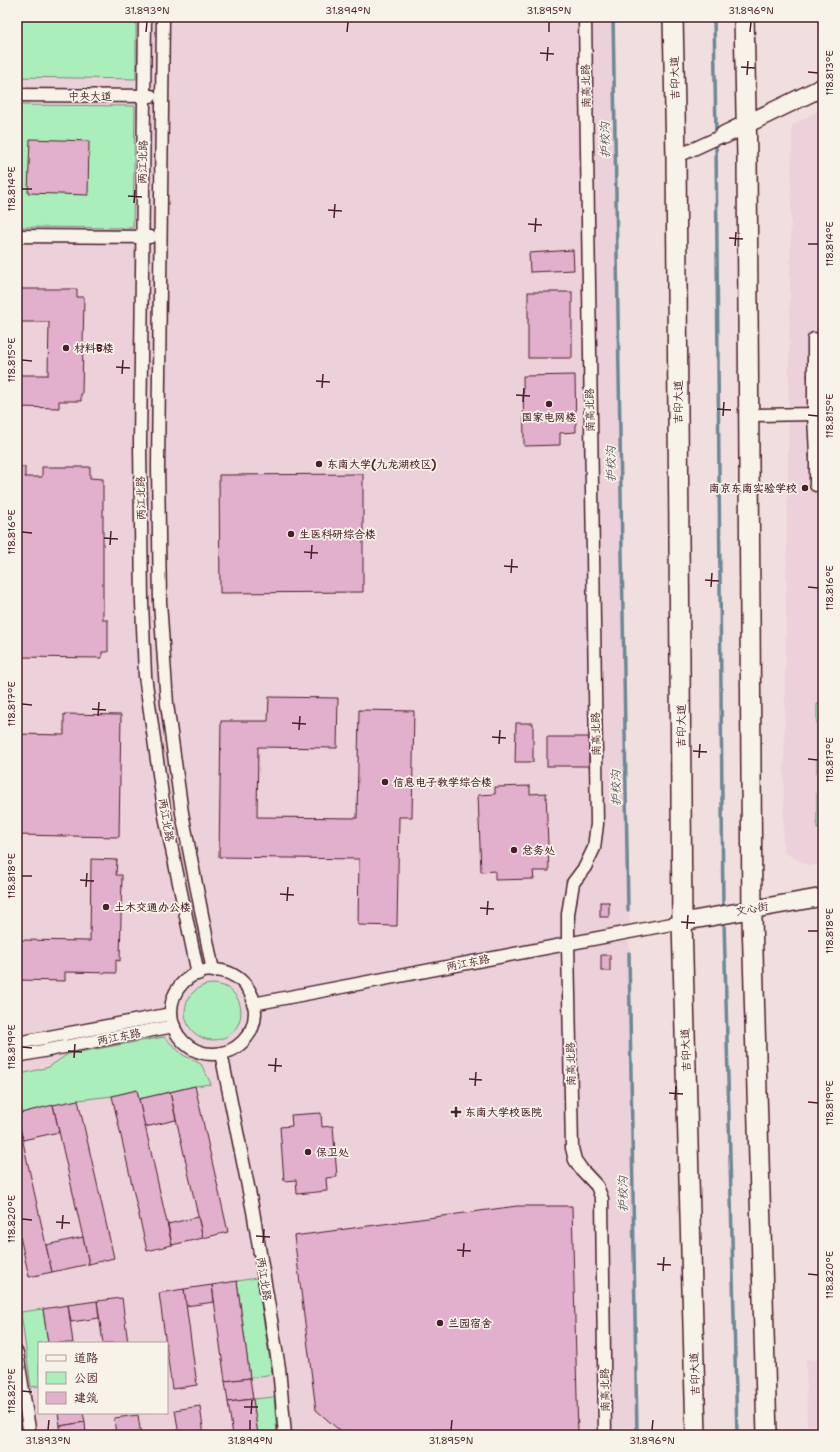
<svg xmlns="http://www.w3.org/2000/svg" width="840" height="1452" font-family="'Shantell Sans','LXGW WenKai TC',sans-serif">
  <rect width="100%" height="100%" fill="#f1dfe0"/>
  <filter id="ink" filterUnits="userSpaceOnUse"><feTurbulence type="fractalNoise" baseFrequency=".025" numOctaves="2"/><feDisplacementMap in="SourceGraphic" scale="8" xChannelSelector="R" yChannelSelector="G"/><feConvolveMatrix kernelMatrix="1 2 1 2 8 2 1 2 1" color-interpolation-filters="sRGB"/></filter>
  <g filter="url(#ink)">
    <g fill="#ecd1da" fill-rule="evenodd">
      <path d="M17,17H615L637,1435H17ZM39,1343H167V1413H39Z"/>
      <polygon points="823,108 823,864 809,866 783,852 792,125"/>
      <polygon points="806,1359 823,1360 823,1435 807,1435"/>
    </g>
    <g fill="#aaefbb" stroke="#7a8773">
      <polygon points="17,17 136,17 136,79 17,77"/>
      <polygon points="17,105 135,106 133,228 17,227"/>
      <polygon points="817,704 823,704 823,828 817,829"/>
      <circle cx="213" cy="1012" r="28"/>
      <polygon points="164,1037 183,1055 201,1064 211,1084 195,1086 139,1099 137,1090 112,1096 78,1100 17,1114 17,1075 49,1067 68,1054"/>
      <polygon points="257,1278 272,1374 250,1378 237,1281"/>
      <polygon points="43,1309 48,1343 39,1343 39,1386 31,1387 21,1312"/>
      <polygon points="274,1397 277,1435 258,1435 253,1399"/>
    </g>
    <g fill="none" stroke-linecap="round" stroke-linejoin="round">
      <g stroke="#6a8995" stroke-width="3.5">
        <polyline points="613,17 628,910"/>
        <polyline points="714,17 716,136"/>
        <polyline points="716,142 723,910"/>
        <polyline points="724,920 737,1435"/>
        <polyline points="629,953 637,1435"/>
      </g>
    </g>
    <g fill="#e2afcc" stroke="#4a1f2b">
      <polygon points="30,139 89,141 88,195 28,193"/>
      <polygon points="573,250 574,270 530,272 529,253"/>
      <polygon points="21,289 77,289 77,297 84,297 82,394 81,394 81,401 59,401 59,408 17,407 17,375 48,375 49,322 20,322 20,307 17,306 17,298 21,298"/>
      <rect x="528" y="292" width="44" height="66"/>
      <polygon points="575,375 576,432 560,433 560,445 524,446 523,376"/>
      <polygon points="17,467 25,467 25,477 42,477 42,467 90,467 90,478 103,479 103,620 108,620 108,652 102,652 102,658 17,657"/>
      <polygon points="363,474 363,592 220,593 219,475"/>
      <polygon points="269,697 338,698 337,748 258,747 257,817 357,818 359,710 414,711 412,817 399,817 397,926 358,925 359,859 219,857 221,721 268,721"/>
      <polygon points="64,714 121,715 119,837 17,835 17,734 64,735"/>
      <polygon points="516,723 533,723 533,762 515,762"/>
      <rect x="547" y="737" width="42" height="29"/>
      <polygon points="530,786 530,794 546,793 549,871 533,871 534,879 495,880 495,871 481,872 478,795 495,794 495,787"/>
      <polygon points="91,859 117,860 116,875 122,875 120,961 116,960 116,973 65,972 65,981 17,980 17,940 90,941"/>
      <rect x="600" y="902" width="9" height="15"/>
      <rect x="601" y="955" width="9" height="16"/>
      <polygon points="195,1086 228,1232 203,1238 170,1092"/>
      <polygon points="137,1090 172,1245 147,1251 112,1096"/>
      <polygon points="170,1092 176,1120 145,1127 139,1099"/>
      <polygon points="78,1100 114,1258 89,1264 53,1105"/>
      <polygon points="53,1105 59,1132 23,1140 17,1114"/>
      <polygon points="321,1113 322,1127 333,1126 337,1177 326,1178 327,1191 297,1194 296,1180 284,1181 280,1127 292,1126 291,1115"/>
      <polygon points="17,1115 52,1272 29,1277 17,1223"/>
      <polygon points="517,1206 572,1206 578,1435 345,1435 316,1410 294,1236"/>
      <polygon points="198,1217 203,1238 172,1245 168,1224"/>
      <polygon points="83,1237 89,1264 52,1272 46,1245"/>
      <polygon points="237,1281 250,1378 225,1381 212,1285"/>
      <polygon points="212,1285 214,1302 186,1306 184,1289"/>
      <polygon points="184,1289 197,1385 172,1389 159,1293"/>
      <polygon points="122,1298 128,1343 103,1343 97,1301"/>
      <polygon points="97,1301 99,1318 71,1322 68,1305"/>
      <polygon points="68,1305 73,1343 48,1343 43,1309"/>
      <polygon points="250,1378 253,1399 228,1402 225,1381"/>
      <polygon points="253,1399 258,1435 233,1435 228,1402"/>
      <polygon points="200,1406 204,1435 179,1435 175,1410"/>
      <polygon points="58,1413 83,1413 85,1422 60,1426"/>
      <polygon points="138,1415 141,1435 116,1435 114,1418"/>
      <polygon points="85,1422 86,1435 61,1435 60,1426"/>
    </g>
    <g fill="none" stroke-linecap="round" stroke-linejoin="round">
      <defs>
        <g id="street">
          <polyline points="145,17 140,444 142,602 145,676 165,816 198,974"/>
          <polyline points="163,17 158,466 160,602 167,704 182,813 213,971"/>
          <polyline points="585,17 597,824 594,848 585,867 573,883 568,914 568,944 572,1148 575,1160 582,1170 597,1186 602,1199 605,1435"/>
          <polyline points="17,95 151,96"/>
          <polyline points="676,157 724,135"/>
          <polyline points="17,236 150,237"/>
          <polyline points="814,339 814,376"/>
          <polyline points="814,414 816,456 823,455"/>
          <polyline points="749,415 814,414 814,376 823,376"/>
          <polyline points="816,485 816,456"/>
          <circle cx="213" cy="1012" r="42"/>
          <polyline points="253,1004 682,922"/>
          <polyline points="17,1043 171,1014"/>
          <polyline points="221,1053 253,1211 279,1368 285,1435"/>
          <polyline points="17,1056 174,1026"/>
          <polyline points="17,1353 30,1435"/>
        </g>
        <g id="secondary">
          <polyline points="724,135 823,87"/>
          <polyline points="682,922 823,897"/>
        </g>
        <g id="primary">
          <polyline points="673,17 676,157 682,922 696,1435"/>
          <polyline points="744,17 747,158 752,919 767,1435"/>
        </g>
      </defs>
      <use href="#street" stroke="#4a1f2b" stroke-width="15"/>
      <use href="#secondary" stroke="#4a1f2b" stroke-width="20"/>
      <use href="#primary" stroke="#4a1f2b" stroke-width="22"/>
      <use href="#street" stroke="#f7f3e8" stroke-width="12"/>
      <use href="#secondary" stroke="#f7f3e8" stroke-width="17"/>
      <use href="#primary" stroke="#f7f3e8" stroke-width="19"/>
    </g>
  </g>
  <path fill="none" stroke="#4a1f2b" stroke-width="1.5" d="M146,32L147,22M347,32L348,22M549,32V22M750,32L751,22M540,53L554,54M547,61L548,47M741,67L755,68M808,72L818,73M747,75L748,61M22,189H32M128,196L142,197M134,203L135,190M328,210L342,211M334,218L335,204M528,224L542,225M535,232L536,218M729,238L743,239M808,244H818M735,246L736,232M22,360L32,361M116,367L130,368M122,374L123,360M316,381L330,382M322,388L323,374M516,395L530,396M523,402L524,388M717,409L731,410M808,415L818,416M723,416L724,402M22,532L32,533M104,538L118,539M110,545L111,531M304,552L318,553M311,559L312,545M504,566L518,567M511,573L512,559M705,580L719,581M711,587L712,573M808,587L818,588M22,704L32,705M92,709L106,710M98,716L99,702M292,723L306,724M299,730L300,716M492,737L506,738M499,744L500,730M693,751L707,752M699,758L700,744M808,759L818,760M22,876H32M80,880L94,881M86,887L87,873M280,894L294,895M287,901L288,887M480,908L494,909M487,915L488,901M681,922L695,923M687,929L688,915M808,931H818M22,1047L32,1048M68,1051L82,1052M74,1058L75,1044M268,1065L282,1066M275,1072L276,1058M469,1079L482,1080M475,1086L476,1072M669,1093L683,1094M675,1100L676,1086M808,1102L818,1103M22,1219L32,1220M56,1222L70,1223M62,1229L63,1215M256,1236L270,1237M263,1243L264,1229M457,1250L471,1251M463,1257L464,1243M657,1264L671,1265M663,1271L664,1257M808,1274L818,1275M22,1391L32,1392M244,1407H258M251,1414L252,1400M48,1430L49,1420M250,1430V1420M451,1430L452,1420M652,1430L653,1420"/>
  <g fill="#4a1f2b" stroke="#f7f3e8" stroke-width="1.5">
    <circle cx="66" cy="348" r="4"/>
    <circle cx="549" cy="404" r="4"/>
    <circle cx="319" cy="464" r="4"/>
    <circle cx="805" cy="488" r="4"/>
    <circle cx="291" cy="534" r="4"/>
    <circle cx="385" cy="782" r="4"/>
    <circle cx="514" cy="850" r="4"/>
    <circle cx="106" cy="907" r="4"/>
    <path d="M454 1106h4v4h4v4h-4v4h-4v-4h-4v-4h4z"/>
    <circle cx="308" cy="1152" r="4"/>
    <circle cx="440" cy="1323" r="4"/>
  </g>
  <g text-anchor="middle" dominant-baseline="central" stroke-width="3.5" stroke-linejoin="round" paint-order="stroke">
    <g font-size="11" fill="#4a1f2b" stroke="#f7f3e8">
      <text transform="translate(675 78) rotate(-91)">吉印大道</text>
      <text transform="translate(586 86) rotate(-91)">南高北路</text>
      <text x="90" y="96">中央大道</text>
      <text transform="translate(143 162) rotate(-89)">两江北路</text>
      <text transform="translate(678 402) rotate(-90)">吉印大道</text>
      <text transform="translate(590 410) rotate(-91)">南高北路</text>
      <text transform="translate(141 498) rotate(-91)">两江北路</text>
      <text transform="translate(681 726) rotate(-90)">吉印大道</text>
      <text transform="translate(596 734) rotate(-91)">南高北路</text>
      <text transform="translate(166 820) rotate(80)">两江北路</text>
      <text transform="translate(752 909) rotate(-10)">文心街</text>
      <text transform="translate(468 963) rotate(-11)">两江东路</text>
      <text transform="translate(119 1037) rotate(-11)">两江东路</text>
      <text transform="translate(686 1050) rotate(-92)">吉印大道</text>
      <text transform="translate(571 1064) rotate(-91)">南高北路</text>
      <text transform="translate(264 1279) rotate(81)">两江北路</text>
      <text transform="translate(695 1374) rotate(-92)">吉印大道</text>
      <text transform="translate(605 1390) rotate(-91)">南高北路</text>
    </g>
    <g font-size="11" font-weight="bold" fill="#4a1f2b" stroke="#f7f3e8" text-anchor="start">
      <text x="74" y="348">材料B楼</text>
      <text x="549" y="417" text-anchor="middle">国家电网楼</text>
      <text x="327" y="464">东南大学(九龙湖校区)</text>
      <text x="797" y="488" text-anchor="end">南京东南实验学校</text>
      <text x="299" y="534">生医科研综合楼</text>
      <text x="393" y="782">信息电子教学综合楼</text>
      <text x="522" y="850">总务处</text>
      <text x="114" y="907">土木交通办公楼</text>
      <text x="465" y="1112">东南大学校医院</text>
      <text x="316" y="1152">保卫处</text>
      <text x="448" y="1323">兰园宿舍</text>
    </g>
    <g font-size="12" font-style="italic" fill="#5a5460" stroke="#f7f3e8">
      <text transform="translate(605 140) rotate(-91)">护校沟</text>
      <text transform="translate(611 464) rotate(-91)">护校沟</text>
      <text transform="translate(616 788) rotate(-91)">护校沟</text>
      <text transform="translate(623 1194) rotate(-91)">护校沟</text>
    </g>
  </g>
  <rect width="840" height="1452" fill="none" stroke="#f7f3e8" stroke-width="44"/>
  <rect x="38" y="1342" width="130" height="72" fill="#f7f3e8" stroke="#b29e9c"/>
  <rect x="46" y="1355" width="20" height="6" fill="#f7f3e8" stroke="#b29e9c"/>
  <text x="74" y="1362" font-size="12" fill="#4a1f2b">道路</text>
  <rect x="46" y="1372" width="20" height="12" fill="#aaefbb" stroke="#b29e9c"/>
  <text x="74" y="1382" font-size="12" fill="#4a1f2b">公园</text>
  <rect x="46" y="1392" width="20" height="12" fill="#e2afcc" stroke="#b29e9c"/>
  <text x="74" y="1402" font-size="12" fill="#4a1f2b">建筑</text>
  <rect x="22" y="22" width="796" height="1408" fill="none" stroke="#4a1f2b" stroke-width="1.5"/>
  <g font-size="10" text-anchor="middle" fill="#4a1f2b">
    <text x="147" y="14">31.893°N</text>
    <text x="348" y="14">31.894°N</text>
    <text x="549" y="14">31.895°N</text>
    <text x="751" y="14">31.896°N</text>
    <text transform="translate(829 73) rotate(-90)" y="4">118.813°E</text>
    <text transform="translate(11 189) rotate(-90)" y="4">118.814°E</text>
    <text transform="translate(829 244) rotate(-90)" y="4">118.814°E</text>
    <text transform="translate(11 360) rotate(-90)" y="4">118.815°E</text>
    <text transform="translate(829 416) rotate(-90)" y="4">118.815°E</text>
    <text transform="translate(11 532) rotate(-90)" y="4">118.816°E</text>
    <text transform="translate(829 588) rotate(-90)" y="4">118.816°E</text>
    <text transform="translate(11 704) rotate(-90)" y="4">118.817°E</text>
    <text transform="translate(829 760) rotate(-90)" y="4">118.817°E</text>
    <text transform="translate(11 876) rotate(-90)" y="4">118.818°E</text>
    <text transform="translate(829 931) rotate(-90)" y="4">118.818°E</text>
    <text transform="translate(11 1047) rotate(-90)" y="4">118.819°E</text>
    <text transform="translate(829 1103) rotate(-90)" y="4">118.819°E</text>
    <text transform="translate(11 1219) rotate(-90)" y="4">118.820°E</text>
    <text transform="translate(829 1275) rotate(-90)" y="4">118.820°E</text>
    <text transform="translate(11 1391) rotate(-90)" y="4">118.821°E</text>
    <text x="48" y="1444">31.893°N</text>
    <text x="250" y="1444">31.894°N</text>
    <text x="451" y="1444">31.895°N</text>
    <text x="652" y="1444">31.896°N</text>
  </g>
</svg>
